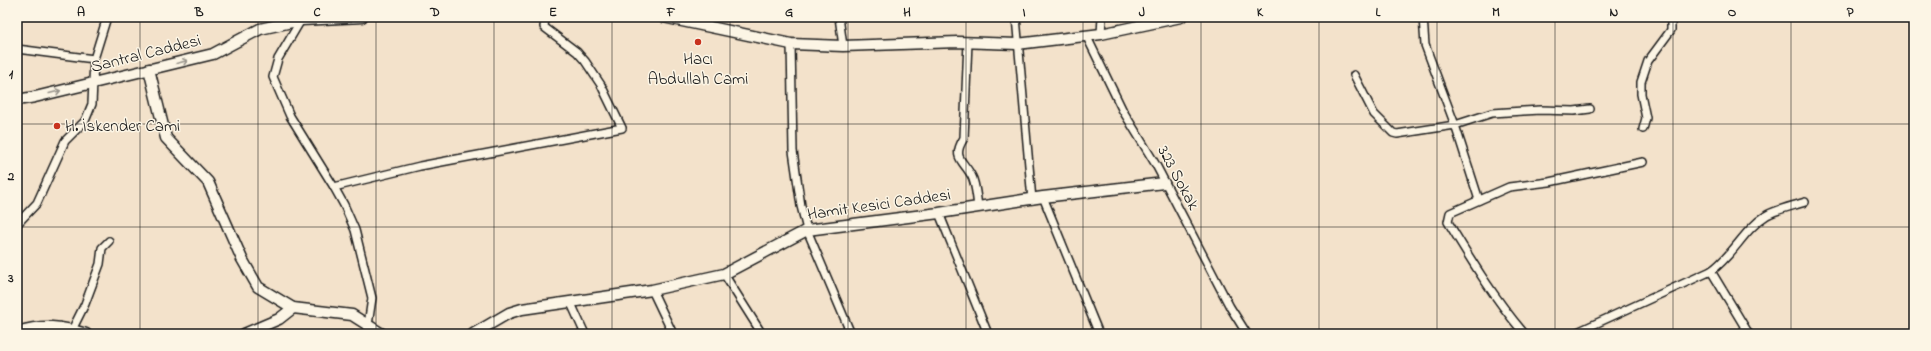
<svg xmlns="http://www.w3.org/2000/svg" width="1931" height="351" font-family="'Indie Flower',sans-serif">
  <rect width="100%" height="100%" fill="#f3e2cb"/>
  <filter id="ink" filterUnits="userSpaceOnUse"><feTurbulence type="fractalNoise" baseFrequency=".025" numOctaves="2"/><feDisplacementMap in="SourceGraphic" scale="8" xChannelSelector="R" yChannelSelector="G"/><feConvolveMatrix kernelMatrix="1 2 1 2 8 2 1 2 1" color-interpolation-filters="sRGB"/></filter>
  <g filter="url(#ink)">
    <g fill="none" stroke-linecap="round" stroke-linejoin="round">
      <defs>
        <g id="street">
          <polyline points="839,17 843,46"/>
          <polyline points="1016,17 1032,200"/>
          <polyline points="1423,17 1425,45 1455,125 1479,200"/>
          <polyline points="301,20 278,59 273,77 290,116 334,187 344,205 355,230 372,298 368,325"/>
          <polyline points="1101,34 1102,17"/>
          <polyline points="1086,35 1123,111 1156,165 1230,307 1247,334"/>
          <path d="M968,42L964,138C950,160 966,161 973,179C976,188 977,198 978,207"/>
          <polyline points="791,44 793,151 801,206 807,230 851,334"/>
          <polyline points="17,49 94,59"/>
          <polyline points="1354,75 1374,114 1393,133 1397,134 1455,125 1492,113 1541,110 1574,111 1590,109"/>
          <polyline points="1643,129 1646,118 1641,94 1641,82 1648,61 1671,30 1671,17"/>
          <polyline points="334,187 420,166 622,128 601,85 585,61 577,52 544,27 545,17"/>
          <polyline points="1043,197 1099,334"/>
          <polyline points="939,213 988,334"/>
          <polyline points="17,224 37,203 65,141 85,121 92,104 94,59 107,17"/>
          <polyline points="1711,271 1749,334"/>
          <polyline points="724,274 762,334"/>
          <polyline points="652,290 673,334"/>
          <polyline points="570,301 585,334"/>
          <path d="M1523,332C1494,298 1471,260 1448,222L1450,213L1509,187L1549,182L1643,162"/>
          <polyline points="70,334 85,304 100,264 102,248 109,241"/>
          <path d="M1573,334L1711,271C1733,256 1744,229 1767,215C1778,209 1793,206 1805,202"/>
        </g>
        <g id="secondary">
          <polyline points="663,17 791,44 843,46 958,42 1017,44 1101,34 1181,17"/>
          <polyline points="149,69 166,138 208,182 242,259 258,287 293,308 352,315 382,334"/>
          <polyline points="17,100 35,97 213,54 260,29 301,20 362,17"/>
          <path d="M17,332C43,324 61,326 86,334"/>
          <polyline points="244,334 279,319 293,308"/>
          <polyline points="473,334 509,313 522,309 652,290 724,274 807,230 939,213 1043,197 1164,183"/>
        </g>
      </defs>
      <use href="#street" stroke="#1c1c1c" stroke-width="10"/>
      <use href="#secondary" stroke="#1c1c1c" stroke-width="13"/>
      <use href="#street" stroke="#fcf5e5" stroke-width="7"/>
      <use href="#secondary" stroke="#fcf5e5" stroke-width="10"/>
    </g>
    <defs><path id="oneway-shaft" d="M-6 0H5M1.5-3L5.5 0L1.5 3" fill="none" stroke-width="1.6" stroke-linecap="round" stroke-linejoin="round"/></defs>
    <g stroke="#97938b">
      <use href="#oneway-shaft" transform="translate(182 62) rotate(-14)"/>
      <use href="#oneway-shaft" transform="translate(55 92) rotate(-14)"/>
    </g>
  </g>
  <path fill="none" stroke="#1c1c1c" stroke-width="1" stroke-opacity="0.55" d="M140,17V334M258,17V334M376,17V334M494,17V334M612,17V334M730,17V334M848,17V334M966,17V334M1083,17V334M1201,17V334M1319,17V334M1437,17V334M1555,17V334M1673,17V334M1791,17V334M17,124H1914M17,227H1914"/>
  <g fill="#c8321e" stroke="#fcf5e5" stroke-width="1.5">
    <circle cx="698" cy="42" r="4"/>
    <circle cx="57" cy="126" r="4"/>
  </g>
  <g text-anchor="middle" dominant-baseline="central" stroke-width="3" stroke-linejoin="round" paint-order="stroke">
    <g font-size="17" fill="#1c1c1c" stroke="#fcf5e5">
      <text transform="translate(146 54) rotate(-14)">Santral Caddesi</text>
      <text transform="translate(1178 178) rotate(62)">323 Sokak</text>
      <text transform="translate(879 205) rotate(-8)">Hamit Kesici Caddesi</text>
    </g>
    <g font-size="17" fill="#1c1c1c" stroke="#fcf5e5">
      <text x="698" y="59">Hacı<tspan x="698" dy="20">Abdullah Cami</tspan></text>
      <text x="65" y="126" text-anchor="start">H. İskender Cami</text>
    </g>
  </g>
  <rect width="1931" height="351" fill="none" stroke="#fcf5e5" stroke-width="44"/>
  <rect x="22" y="22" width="1887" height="307" fill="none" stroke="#1c1c1c" stroke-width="1.5"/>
  <g font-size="13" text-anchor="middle" font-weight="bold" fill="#1c1c1c">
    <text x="81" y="16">A</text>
    <text x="199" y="16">B</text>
    <text x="317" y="16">C</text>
    <text x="435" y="16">D</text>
    <text x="553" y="16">E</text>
    <text x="671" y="16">F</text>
    <text x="789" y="16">G</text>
    <text x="907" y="16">H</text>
    <text x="1024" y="16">I</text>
    <text x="1142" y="16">J</text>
    <text x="1260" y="16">K</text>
    <text x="1378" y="16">L</text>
    <text x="1496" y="16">M</text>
    <text x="1614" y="16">N</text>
    <text x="1732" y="16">O</text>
    <text x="1850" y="16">P</text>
    <text x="11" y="78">1</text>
    <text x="11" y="180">2</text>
    <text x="11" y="282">3</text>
  </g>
</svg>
